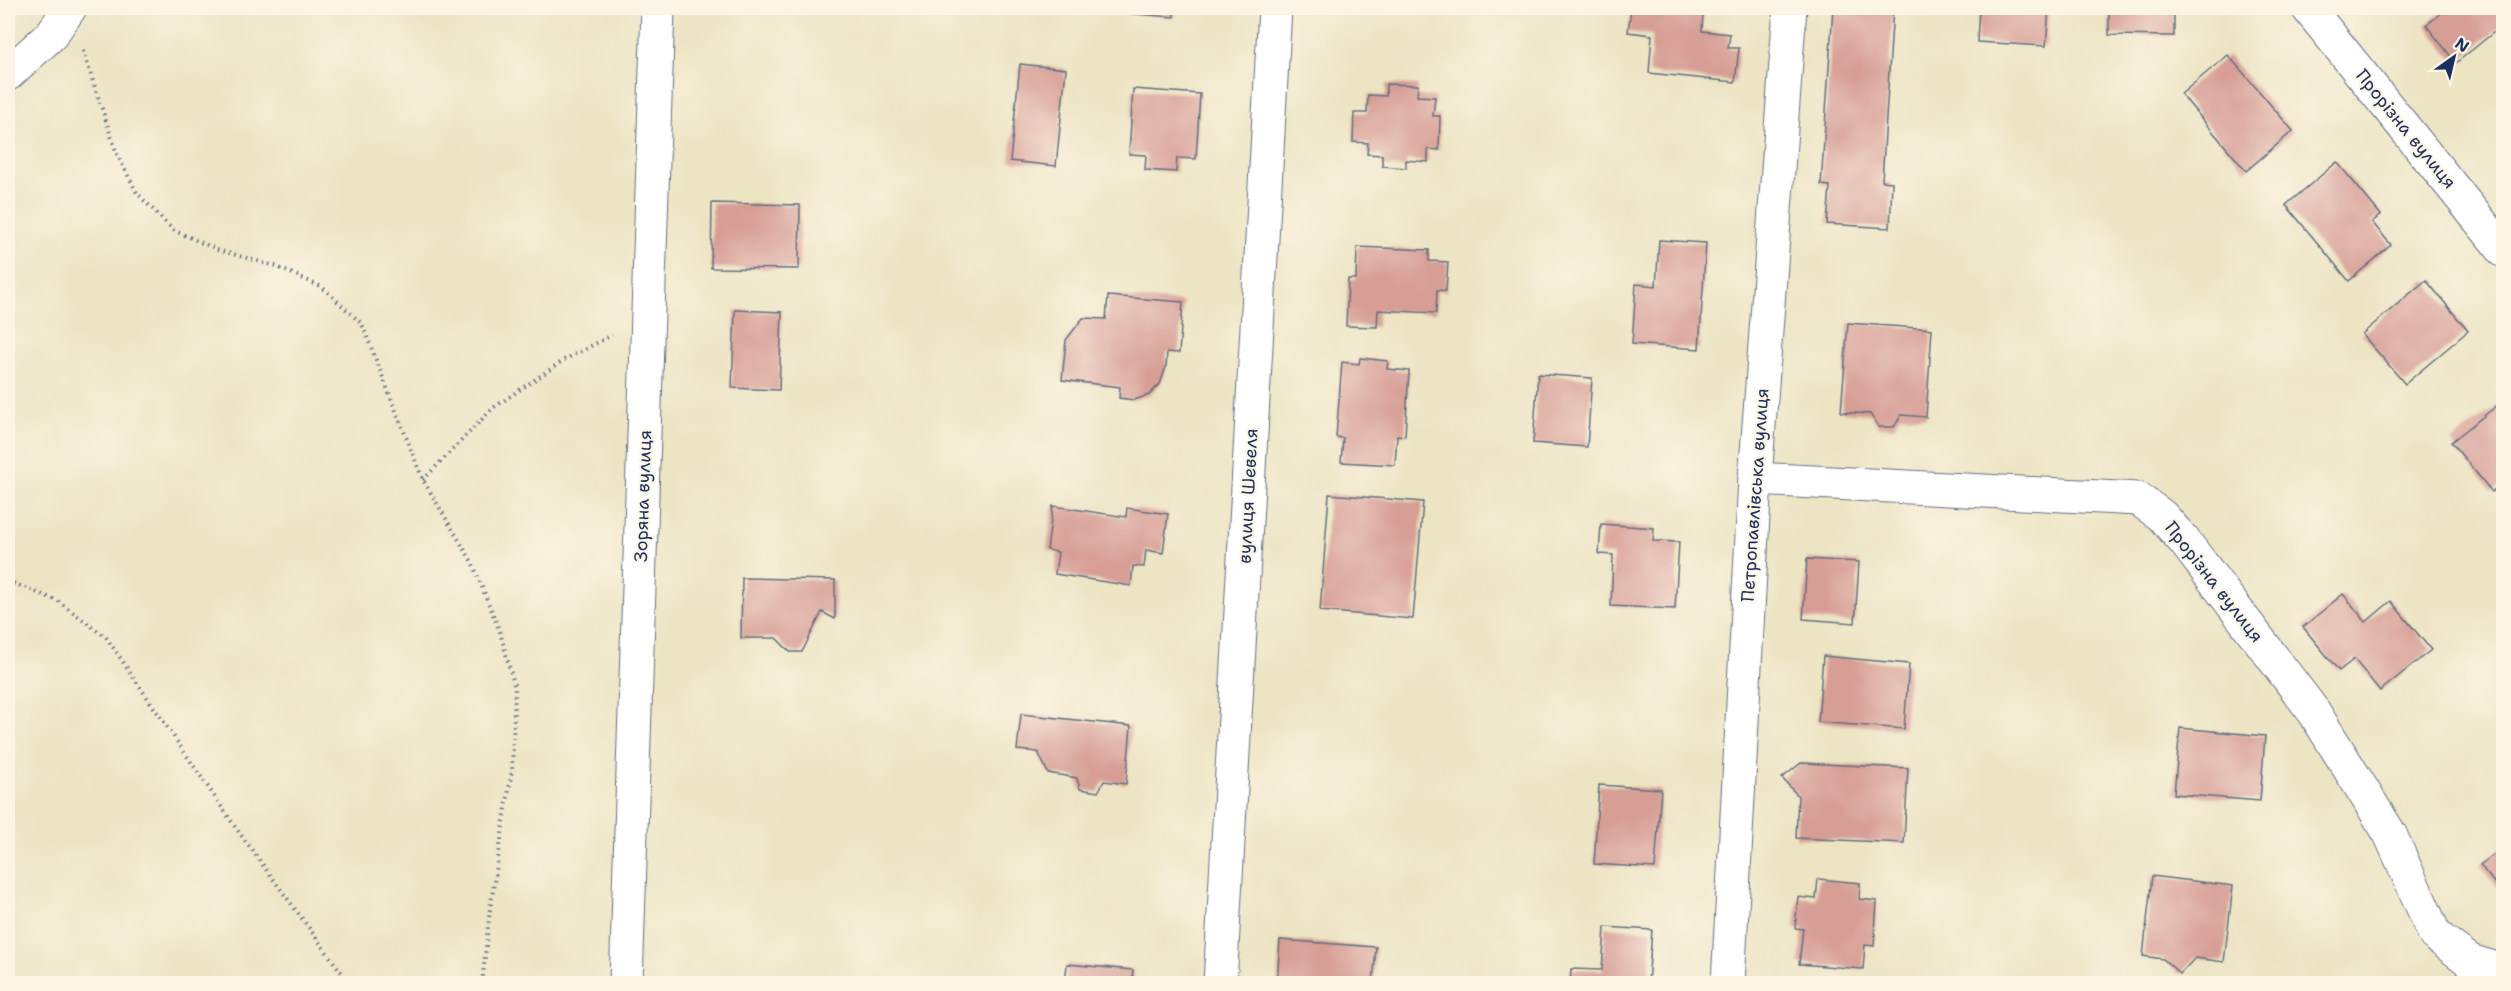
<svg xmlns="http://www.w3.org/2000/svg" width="2511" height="991" font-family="'Shantell Sans',sans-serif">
  <rect width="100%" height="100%" fill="#fcf5e5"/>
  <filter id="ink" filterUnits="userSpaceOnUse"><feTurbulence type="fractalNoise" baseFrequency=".0167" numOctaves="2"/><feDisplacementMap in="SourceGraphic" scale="12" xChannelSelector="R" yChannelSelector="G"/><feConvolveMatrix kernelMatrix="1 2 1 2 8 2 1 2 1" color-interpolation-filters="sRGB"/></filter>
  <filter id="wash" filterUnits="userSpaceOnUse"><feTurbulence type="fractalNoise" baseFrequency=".008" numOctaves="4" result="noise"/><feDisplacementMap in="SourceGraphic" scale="24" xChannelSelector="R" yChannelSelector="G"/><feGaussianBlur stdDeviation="1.35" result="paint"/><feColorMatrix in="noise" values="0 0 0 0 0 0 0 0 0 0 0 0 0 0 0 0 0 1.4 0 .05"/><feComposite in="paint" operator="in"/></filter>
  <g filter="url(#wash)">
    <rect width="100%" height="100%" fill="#ece4c3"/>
    <g id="blocks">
      <g fill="#d79e95">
        <polygon points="1123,8 1175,8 1174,17 1123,13"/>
        <polygon points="1631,8 1692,8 1691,12 1703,14 1702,31 1730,34 1728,48 1739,48 1735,82 1649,73 1652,35 1628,32"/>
        <polygon points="1833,8 1893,8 1882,181 1892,182 1890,228 1827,224 1830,186 1821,185"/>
        <polygon points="1979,8 2049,8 2046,46 1977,42"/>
        <polygon points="2109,8 2174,8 2174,36 2109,35"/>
        <polygon points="2448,8 2504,8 2504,24 2456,63 2426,25"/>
        <polygon points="2228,55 2293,131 2246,171 2181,94"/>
        <polygon points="1020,64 1066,69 1056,166 1010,161"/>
        <polygon points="1386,84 1418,85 1417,96 1435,97 1433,116 1440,116 1439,150 1428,149 1428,162 1406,160 1406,168 1382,166 1382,155 1367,154 1368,143 1353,142 1354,113 1367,113 1368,95 1386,96"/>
        <polygon points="1133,89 1200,94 1196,159 1177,158 1176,172 1145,170 1146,155 1129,154"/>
        <polygon points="2337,162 2381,215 2372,222 2391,245 2349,281 2286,205"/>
        <polygon points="712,203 800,205 799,269 711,268"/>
        <polygon points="1659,240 1706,243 1699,349 1632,344 1636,284 1656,286"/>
        <polygon points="1357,247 1429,250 1429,261 1448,262 1446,291 1437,290 1436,313 1378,310 1377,327 1346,326 1348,279 1356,279"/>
        <polygon points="2426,280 2468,331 2405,384 2362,334"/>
        <polygon points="1108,296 1183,302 1179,353 1167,352 1166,367 1160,384 1149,395 1134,400 1119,398 1120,387 1062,380 1066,340 1083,318 1106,319"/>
        <polygon points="735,310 782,312 779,390 732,388"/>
        <polygon points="1848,323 1932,329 1926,417 1901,415 1894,427 1879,427 1870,414 1841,412"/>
        <polygon points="1360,358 1388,361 1387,369 1409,371 1405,436 1397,435 1395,465 1341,462 1343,438 1336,437 1342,362 1359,364"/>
        <polygon points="1538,374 1592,378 1587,447 1533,443"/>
        <polygon points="2504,400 2504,483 2492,492 2451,442"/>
        <polygon points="1329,494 1423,502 1413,619 1320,611"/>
        <polygon points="1053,506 1126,517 1127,508 1168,514 1163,553 1146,550 1144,567 1133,566 1131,586 1055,574 1058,552 1047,550"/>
        <polygon points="1601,524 1654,528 1653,541 1679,542 1675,609 1611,606 1613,555 1599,554"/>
        <polygon points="1807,559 1859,562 1855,623 1803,619"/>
        <polygon points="742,578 835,580 835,619 822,612 802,652 790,652 776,638 741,638"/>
        <polygon points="2343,594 2366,622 2391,601 2431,650 2380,691 2354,659 2339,671 2303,627"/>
        <polygon points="1823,656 1909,664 1904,729 1818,722"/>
        <polygon points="1021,714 1131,726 1126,784 1104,781 1098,792 1080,789 1077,778 1048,773 1038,752 1017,750"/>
        <polygon points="2180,728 2265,736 2260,801 2174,794"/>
        <polygon points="1801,763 1908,768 1904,843 1796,838 1798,796 1782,778"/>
        <polygon points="1599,785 1661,789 1655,868 1594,864"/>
        <polygon points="2504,847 2504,895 2480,865"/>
        <polygon points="2152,876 2233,886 2224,962 2195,958 2180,974 2163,959 2143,956"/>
        <polygon points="1818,879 1860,883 1859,899 1877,901 1874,946 1865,945 1863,969 1799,964 1803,929 1795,928 1798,897 1816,899"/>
        <polygon points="1605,927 1652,930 1648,984 1570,984 1571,969 1602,970"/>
        <polygon points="1280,940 1376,947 1373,984 1277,984"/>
        <polygon points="1067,964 1133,970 1132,984 1065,984"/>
      </g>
    </g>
  </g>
  <g filter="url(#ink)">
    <use href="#blocks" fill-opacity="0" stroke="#646e81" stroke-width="1.5"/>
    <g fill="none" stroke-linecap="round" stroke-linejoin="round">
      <defs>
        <g id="minor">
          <polyline points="2308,8 2504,251"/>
          <polyline points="8,74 51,35 70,8"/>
          <polyline points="1755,479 2138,499 2161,515 2185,542 2314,712 2390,834 2435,935 2470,961 2497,969 2504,968"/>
          <polyline points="626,984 658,8"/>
          <polyline points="1220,984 1275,8"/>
          <polyline points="1728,984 1755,479 1790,8"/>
        </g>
      </defs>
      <use href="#minor" stroke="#646e81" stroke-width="35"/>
      <g stroke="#646e81" stroke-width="4" stroke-dasharray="1.5 4.5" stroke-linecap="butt">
        <polyline points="83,51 117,154 137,193 173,230 218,250 275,266 322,287 362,324 423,480 472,562 500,632 515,688 512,770 490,909 482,984"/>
        <polyline points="423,480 493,408 564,360 612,335"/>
        <polyline points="8,581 58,601 106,637 238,831 350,984"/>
      </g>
      <use href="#minor" stroke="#fff" stroke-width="33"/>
    </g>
  </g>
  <g text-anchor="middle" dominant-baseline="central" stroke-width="4.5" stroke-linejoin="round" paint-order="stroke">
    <g font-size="18" fill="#1b2f5e" stroke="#fcf5e5">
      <text transform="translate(2406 129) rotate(51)">Прорізна вулиця</text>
      <text transform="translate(1755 495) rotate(-86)">Петропавлівська вулиця</text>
      <text transform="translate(643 496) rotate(-88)">Зоряна вулиця</text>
      <text transform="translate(1248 496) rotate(-87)">вулиця Шевеля</text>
      <text transform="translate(2214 582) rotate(52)">Прорізна вулиця</text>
    </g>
  </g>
  <rect width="2511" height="991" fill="none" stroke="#fcf5e5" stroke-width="30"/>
  <g transform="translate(2454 57) rotate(34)" stroke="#fcf5e5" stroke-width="4.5" paint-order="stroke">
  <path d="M0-4.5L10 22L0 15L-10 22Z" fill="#1b2f5e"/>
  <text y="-9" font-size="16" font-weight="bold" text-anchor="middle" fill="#1b2f5e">N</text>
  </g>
</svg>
